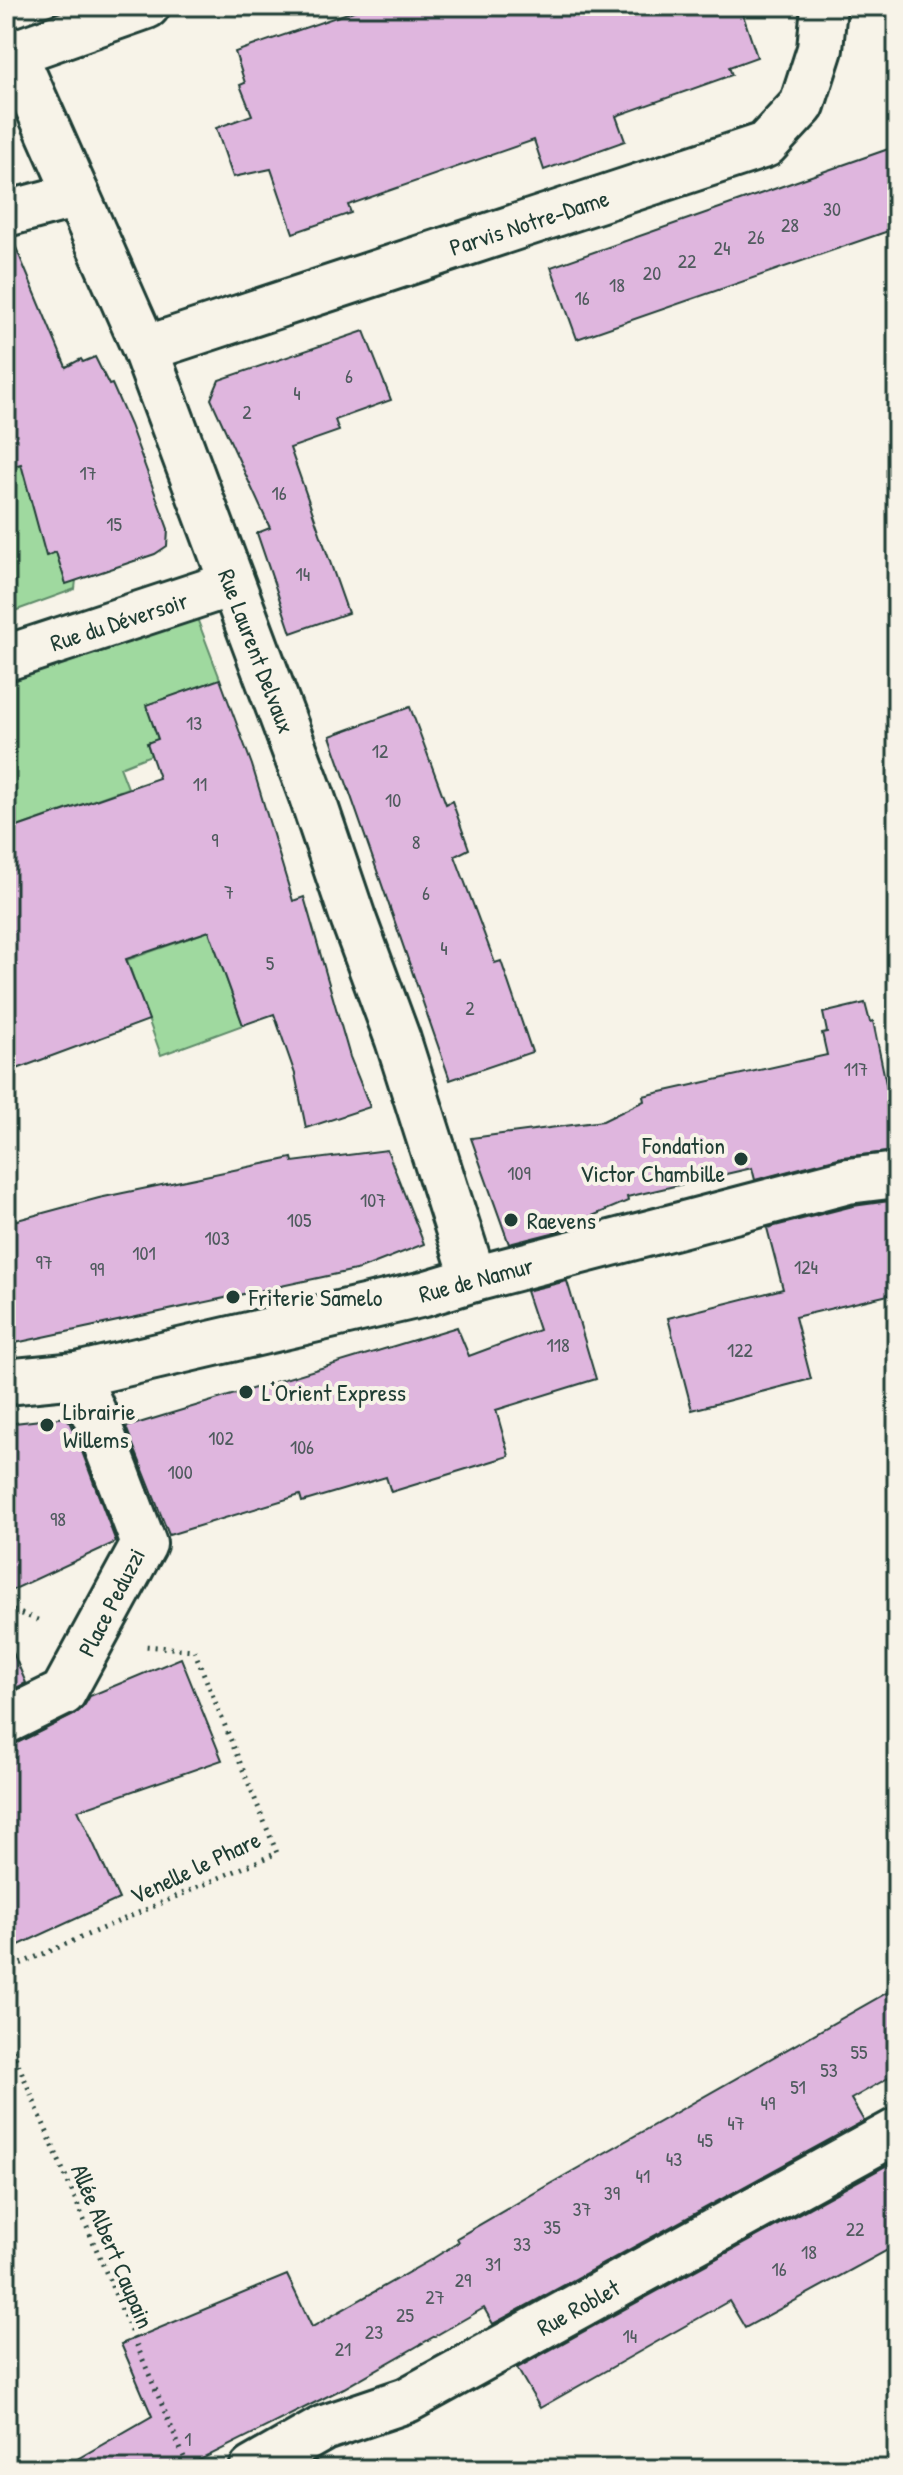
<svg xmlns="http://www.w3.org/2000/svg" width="903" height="2475" font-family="'Patrick Hand',sans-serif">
  <rect width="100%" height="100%" fill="#f7f3e8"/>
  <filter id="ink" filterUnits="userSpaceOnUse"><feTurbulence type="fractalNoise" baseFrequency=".0125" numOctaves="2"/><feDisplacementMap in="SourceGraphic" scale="16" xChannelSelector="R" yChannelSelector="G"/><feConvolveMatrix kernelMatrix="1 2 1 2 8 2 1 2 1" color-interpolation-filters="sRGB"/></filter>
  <g filter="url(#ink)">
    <g fill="#9fd99f" stroke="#5f8b6a" stroke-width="2">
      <polygon points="26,463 47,556 56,552 66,583 76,580 75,589 6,614 6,469"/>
      <polygon points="195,613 220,679 147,705 158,739 147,743 151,755 120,767 128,788 6,831 6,677"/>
      <polygon points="209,931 243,1025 161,1055 127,960"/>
    </g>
    <g fill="#dfb6de" stroke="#1f3d34" stroke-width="2">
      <polygon points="368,6 740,6 757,57 729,67 732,75 616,116 625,141 544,170 534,140 348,205 351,213 293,233 271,169 233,177 216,128 252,115 240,85 245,83 235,52"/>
      <polygon points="897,146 897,228 577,339 551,267"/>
      <polygon points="6,238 12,238 66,367 81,359 83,362 95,357 109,385 112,384 130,425 168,529 167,546 155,554 66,584 56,552 46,556 21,464 6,468"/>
      <polygon points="364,331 391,400 335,420 339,431 290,448 348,613 291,633 257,533 270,528 211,399 219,380"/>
      <polygon points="220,679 252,765 293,901 304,897 350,1057 370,1107 306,1128 295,1074 274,1014 243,1025 209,931 126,959 149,1020 6,1073 6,831 159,778 147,743 158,739 146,705"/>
      <polygon points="410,707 446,804 452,801 469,849 455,856 495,963 501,961 532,1052 450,1080 330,736"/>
      <polygon points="865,1003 870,1022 873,1021 890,1103 897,1102 897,1151 842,1157 755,1180 752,1168 627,1197 628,1201 552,1233 509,1244 471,1138 603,1121 644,1101 643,1096 827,1055 822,1033 827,1032 823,1013"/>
      <polygon points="387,1150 424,1244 360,1269 6,1345 6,1223 99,1198 292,1158 293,1162"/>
      <polygon points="897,1200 897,1293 795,1317 811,1379 692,1410 668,1318 783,1289 767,1228 853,1206"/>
      <polygon points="567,1281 596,1379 496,1410 509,1456 391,1492 386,1477 302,1502 300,1495 169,1535 126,1427 457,1327 469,1356 539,1330 526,1291"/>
      <polygon points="67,1417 78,1441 116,1542 6,1593 6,1424"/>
      <polygon points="6,1636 26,1683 6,1693"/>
      <polygon points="181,1658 222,1760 78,1810 119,1899 6,1951 6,1746 17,1743 74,1715 84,1706 90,1696"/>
      <polygon points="897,1987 897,2073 851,2099 864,2121 493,2324 484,2308 344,2388 182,2469 60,2469 152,2416 121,2344 287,2275 312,2327 432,2259 459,2242 457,2238 548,2185"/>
      <polygon points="889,2164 897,2179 897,2245 745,2328 729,2301 540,2408 517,2368"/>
    </g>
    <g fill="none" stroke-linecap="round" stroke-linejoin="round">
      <defs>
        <g id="street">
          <polyline points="77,195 145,349 311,794 353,918 398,1040 474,1279"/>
          <polyline points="145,349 765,145 802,105 820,49 824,6"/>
          <polyline points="6,658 231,584"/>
          <polyline points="6,1721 63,1693 144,1544 98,1423 77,1375"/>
          <polyline points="252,2469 324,2428 407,2400 897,2131"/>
        </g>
        <g id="secondary">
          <polyline points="6,214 77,195 14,53 147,6"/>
          <polyline points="6,1382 77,1375 424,1294 474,1279 848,1181 897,1175"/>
        </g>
      </defs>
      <use href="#street" stroke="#1f3d34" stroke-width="50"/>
      <use href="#secondary" stroke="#1f3d34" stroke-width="50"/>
      <g stroke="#1f3d34" stroke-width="5" stroke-dasharray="2 6" stroke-linecap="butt">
        <polyline points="6,1608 43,1622"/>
        <polyline points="6,1970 277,1853 194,1650 145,1646"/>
        <polyline points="6,2035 189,2469"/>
      </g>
      <use href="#street" stroke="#f7f3e8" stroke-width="44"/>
      <use href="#secondary" stroke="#f7f3e8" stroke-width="44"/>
    </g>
  </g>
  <g fill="#1f3d34" stroke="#f7f3e8" stroke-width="3">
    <circle cx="741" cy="1159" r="8"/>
    <circle cx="511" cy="1220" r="8"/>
    <circle cx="233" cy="1297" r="8"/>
    <circle cx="246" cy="1392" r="8"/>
    <circle cx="47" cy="1425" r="8"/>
  </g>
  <g text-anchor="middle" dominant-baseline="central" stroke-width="8" stroke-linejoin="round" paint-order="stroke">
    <g font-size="20" fill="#4f5b5e">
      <text x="832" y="208">30</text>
      <text x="790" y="224">28</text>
      <text x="756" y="236">26</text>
      <text x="722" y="247">24</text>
      <text x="687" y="260">22</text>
      <text x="652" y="272">20</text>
      <text x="617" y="284">18</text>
      <text x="582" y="297">16</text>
      <text x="349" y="375">6</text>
      <text x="297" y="392">4</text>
      <text x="247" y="411">2</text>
      <text x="88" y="472">17</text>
      <text x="279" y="492">16</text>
      <text x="114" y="523">15</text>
      <text x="303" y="573">14</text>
      <text x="194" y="722">13</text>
      <text x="380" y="750">12</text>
      <text x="200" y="783">11</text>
      <text x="393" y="799">10</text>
      <text x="215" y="839">9</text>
      <text x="416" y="841">8</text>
      <text x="229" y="891">7</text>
      <text x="426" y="892">6</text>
      <text x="444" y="947">4</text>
      <text x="270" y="962">5</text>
      <text x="470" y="1007">2</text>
      <text x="856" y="1068">117</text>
      <text x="519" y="1172">109</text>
      <text x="373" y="1199">107</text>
      <text x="299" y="1219">105</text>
      <text x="217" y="1237">103</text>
      <text x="144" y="1252">101</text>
      <text x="44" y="1261">97</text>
      <text x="806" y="1266">124</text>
      <text x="97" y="1268">99</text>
      <text x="558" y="1344">118</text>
      <text x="740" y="1349">122</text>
      <text x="221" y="1437">102</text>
      <text x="302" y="1446">106</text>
      <text x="180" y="1471">100</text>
      <text x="58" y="1518">98</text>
      <text x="859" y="2051">55</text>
      <text x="829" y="2069">53</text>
      <text x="798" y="2086">51</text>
      <text x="768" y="2102">49</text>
      <text x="736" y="2122">47</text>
      <text x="705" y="2139">45</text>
      <text x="674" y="2158">43</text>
      <text x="643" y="2175">41</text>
      <text x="612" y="2192">39</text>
      <text x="582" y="2208">37</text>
      <text x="552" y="2226">35</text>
      <text x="855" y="2228">22</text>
      <text x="522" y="2243">33</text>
      <text x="809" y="2251">18</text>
      <text x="493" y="2263">31</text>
      <text x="779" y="2268">16</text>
      <text x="463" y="2279">29</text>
      <text x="435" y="2296">27</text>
      <text x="405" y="2314">25</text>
      <text x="374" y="2331">23</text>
      <text x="630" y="2335">14</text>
      <text x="343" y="2348">21</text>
      <text x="188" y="2438">1</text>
    </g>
    <g font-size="24" fill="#1f3d34" stroke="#f7f3e8">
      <text transform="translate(529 222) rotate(-18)">Parvis Notre-Dame</text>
      <text transform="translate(119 621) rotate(-18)">Rue du Déversoir</text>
      <text transform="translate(257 651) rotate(69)">Rue Laurent Delvaux</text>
      <text transform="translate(476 1279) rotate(-15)">Rue de Namur</text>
      <text transform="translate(111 1602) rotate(-63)">Place Peduzzi</text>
      <text transform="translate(195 1867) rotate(-25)">Venelle le Phare</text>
      <text transform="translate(113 2246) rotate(67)">Allée Albert Caupain</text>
      <text transform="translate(578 2307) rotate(-29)">Rue Roblet</text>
    </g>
    <g font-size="24" fill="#1f3d34" stroke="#f7f3e8" text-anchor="start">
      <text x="725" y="1145" text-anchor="end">Fondation<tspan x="725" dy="28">Victor Chambille</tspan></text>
      <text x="527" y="1220">Raevens</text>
      <text x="249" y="1297">Friterie Samelo</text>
      <text x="262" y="1392">L'Orient Express</text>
      <text x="63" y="1411">Librairie<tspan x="63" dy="28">Willems</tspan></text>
    </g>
  </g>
  <rect width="903" height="2475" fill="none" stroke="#f7f3e8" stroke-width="32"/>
  <rect x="16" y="16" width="871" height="2443" fill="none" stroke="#1f3d34" stroke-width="3" filter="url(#ink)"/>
</svg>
